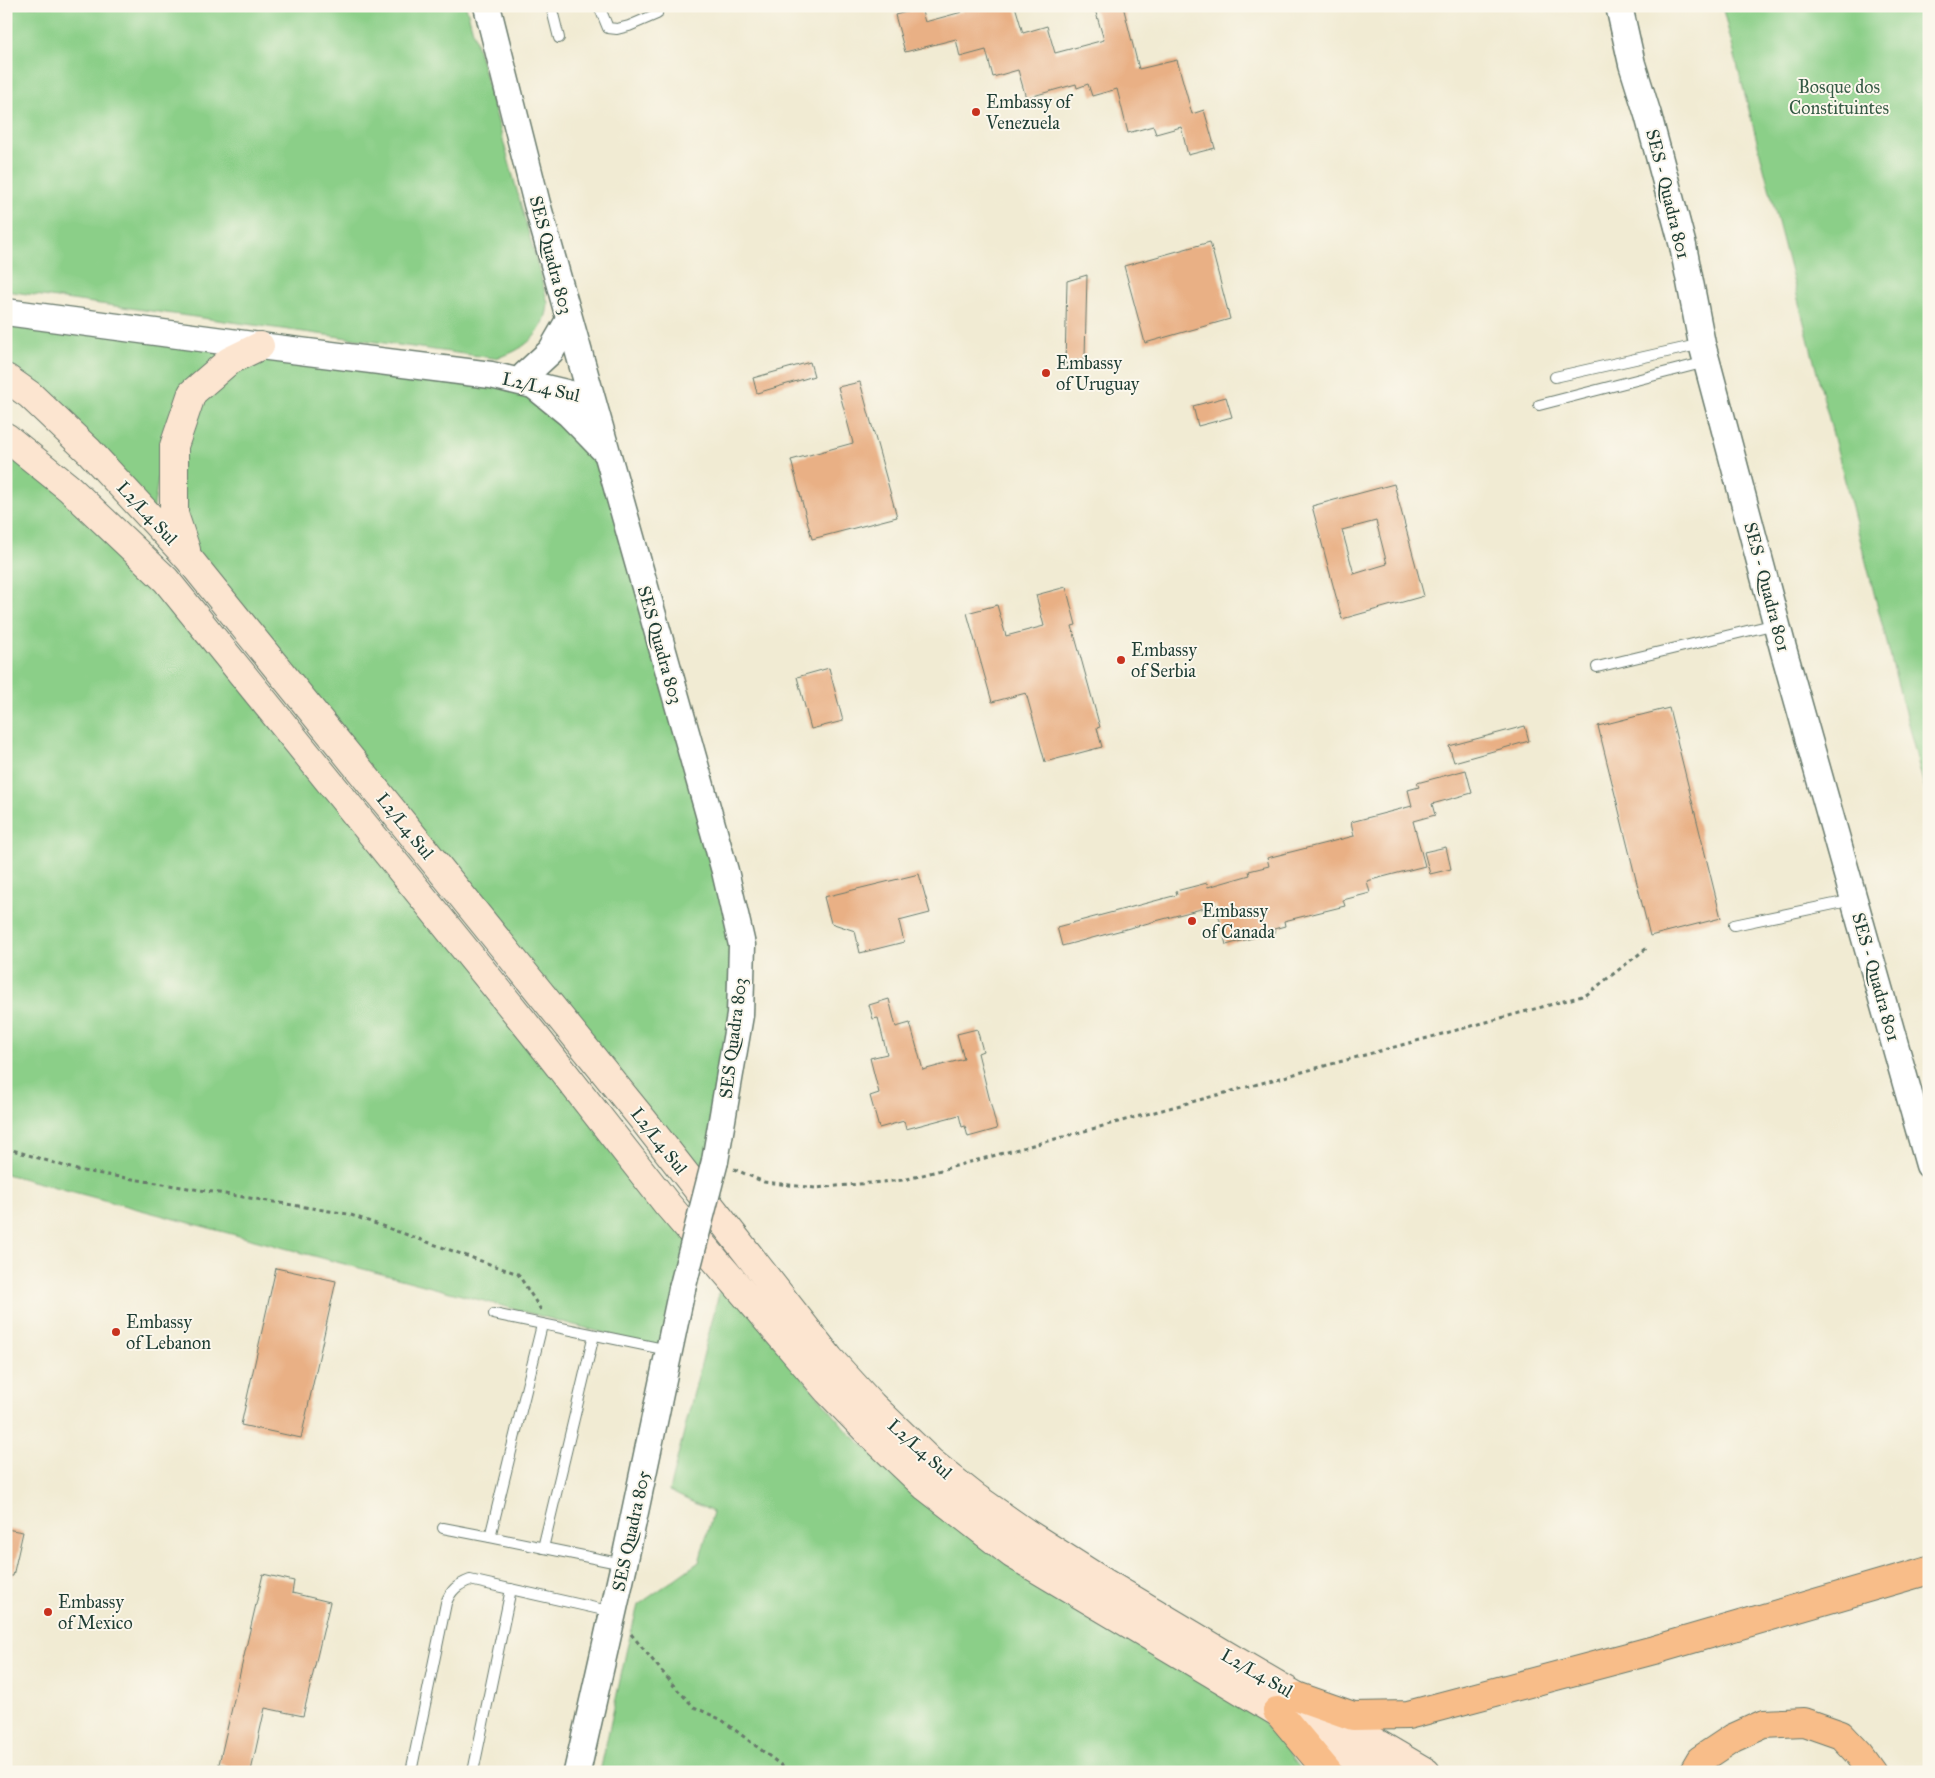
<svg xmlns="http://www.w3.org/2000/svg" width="1935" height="1778" font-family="'IM FELL Great Primer',serif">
  <rect width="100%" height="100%" fill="#fbf7ec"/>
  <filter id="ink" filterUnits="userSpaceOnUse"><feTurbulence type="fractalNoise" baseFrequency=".02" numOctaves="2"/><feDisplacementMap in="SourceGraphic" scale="10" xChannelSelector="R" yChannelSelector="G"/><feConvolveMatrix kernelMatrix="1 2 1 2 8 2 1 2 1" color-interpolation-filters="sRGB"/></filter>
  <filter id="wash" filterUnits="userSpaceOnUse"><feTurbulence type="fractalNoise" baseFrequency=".0096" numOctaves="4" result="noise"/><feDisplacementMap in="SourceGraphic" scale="20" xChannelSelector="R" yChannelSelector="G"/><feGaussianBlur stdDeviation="1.12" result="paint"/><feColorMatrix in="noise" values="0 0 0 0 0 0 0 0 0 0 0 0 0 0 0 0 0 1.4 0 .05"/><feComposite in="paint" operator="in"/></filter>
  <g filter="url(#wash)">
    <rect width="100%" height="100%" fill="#f1ebd3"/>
    <g fill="#8bcf88" stroke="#55865e">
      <path d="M6,6H466L548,303C547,332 521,354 493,358L6,291Z"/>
      <polygon points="1722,6 1929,6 1929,805"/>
      <polygon points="6,312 235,343 167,421 152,519 6,378"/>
      <polygon points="260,346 533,385 606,452 742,945 715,1161 693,1185 189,559 174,514 192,393"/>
      <polygon points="6,437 166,580 691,1232 668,1350 6,1174"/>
      <polygon points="722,1281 849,1433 983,1548 1259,1716 1303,1772 600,1772 627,1648 638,1605 699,1562 713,1512 669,1491"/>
    </g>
    <g id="blocks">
      <g fill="#e9b085" fill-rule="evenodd">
        <polygon points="961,6 1015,6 1023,33 1047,26 1055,53 1104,40 1094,6 1123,6 1139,69 1177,60 1192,114 1204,110 1215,148 1188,155 1181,127 1156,134 1153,126 1128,133 1117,89 1092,96 1088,84 1077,88 1076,84 1026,98 1018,70 993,77 986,50 960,57 956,39 905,52 895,15 921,8 925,22 962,12"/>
        <polygon points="1210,242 1230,319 1145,343 1124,266"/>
        <polygon points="1087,275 1085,358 1065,364 1067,281"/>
        <polygon points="810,362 814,376 757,393 753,378"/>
        <polygon points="860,382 897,517 812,539 791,460 853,443 838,387"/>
        <polygon points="1226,397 1232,417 1198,426 1193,406"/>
        <path d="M1394,484L1424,596L1342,619L1312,506ZM1376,521L1387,564L1354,574L1342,530Z"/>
        <polygon points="1066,587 1076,625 1072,626 1100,727 1097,728 1102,747 1045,762 1026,693 992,702 967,613 997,605 1006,636 1044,626 1036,595"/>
        <polygon points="829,668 843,721 811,729 797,677"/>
        <polygon points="1669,708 1721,918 1650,936 1598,726"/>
        <polygon points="1525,726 1529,741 1454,762 1449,746"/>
        <polygon points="1466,770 1472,793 1432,804 1435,815 1413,821 1425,866 1367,881 1370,893 1343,900 1345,906 1284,921 1285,926 1274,929 1275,932 1226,945 1216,905 1062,946 1057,927 1177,895 1176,891 1207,883 1208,887 1250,875 1249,871 1269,866 1267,858 1354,836 1351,822 1412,806 1408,790 1419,787 1417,783"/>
        <polygon points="1446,847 1451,869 1430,874 1424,852"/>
        <polygon points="919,874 930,913 899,921 904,942 860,953 855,931 831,923 824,897"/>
        <polygon points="889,999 896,1027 910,1023 923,1070 964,1059 957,1034 977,1029 983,1051 978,1053 997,1129 968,1137 965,1126 962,1127 959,1115 906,1129 904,1121 879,1128 870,1096 879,1093 870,1058 887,1054 878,1018 873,1019 869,1005"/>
        <polygon points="276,1268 336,1281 301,1438 241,1425"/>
        <polygon points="6,1529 23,1532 13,1576 6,1576"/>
        <polygon points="263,1574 294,1581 292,1593 330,1602 303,1716 265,1708 251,1771 219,1764"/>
      </g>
    </g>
  </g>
  <g filter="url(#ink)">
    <use href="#blocks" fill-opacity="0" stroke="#687a6c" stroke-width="1"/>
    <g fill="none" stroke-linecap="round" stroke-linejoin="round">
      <defs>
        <g id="service">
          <polyline points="551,6 559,38"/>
          <polyline points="599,6 608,28 617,29 629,26 657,14 658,6"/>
          <polyline points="1555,377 1702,344"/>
          <polyline points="1539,405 1706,362"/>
          <polyline points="1597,667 1776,624"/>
          <polyline points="1734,925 1853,900"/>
          <polyline points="494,1314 668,1350"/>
          <polyline points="542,1325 490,1537 623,1564"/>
          <polyline points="443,1528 490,1537"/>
          <polyline points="543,1548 594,1335"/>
          <path d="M411,1772L446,1603C451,1590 457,1585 470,1580L613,1612"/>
          <polyline points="473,1772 511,1589"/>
        </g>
        <g id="tertiary">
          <polyline points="487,6 537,204 725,871 742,945 740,1015 715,1161"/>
          <polyline points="1619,6 1632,64 1648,115 1683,246 1702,344 1784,652 1929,1165"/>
          <polyline points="6,312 260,346 491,375 591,399"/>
          <polyline points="525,375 551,351 569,320"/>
          <polyline points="537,388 569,414 604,450"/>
          <polyline points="577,1772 624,1564 682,1289"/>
        </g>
        <g id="secondary">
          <polyline points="6,378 30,395 89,451 189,559 644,1121 830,1359 872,1405 931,1462 975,1497 1025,1532 1102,1581 1226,1655 1426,1772"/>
          <polyline points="6,437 69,488 166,580 540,1042 667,1204 828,1391 869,1433 926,1487 1012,1554 1378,1772"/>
          <polyline points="186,550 174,514 174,446 192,393 229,361 260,346"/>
        </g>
        <g id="trunk">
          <polyline points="1299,1697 1353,1716 1408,1715 1654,1650 1929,1570"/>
          <polyline points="1277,1711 1328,1772"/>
          <polyline points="1693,1772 1700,1760 1733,1738 1764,1724 1804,1722 1841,1735 1859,1754 1872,1772"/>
        </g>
      </defs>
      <use href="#service" stroke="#687a6c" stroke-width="12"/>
      <use href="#tertiary" stroke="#687a6c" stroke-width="29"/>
      <use href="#secondary" stroke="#687a6c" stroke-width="30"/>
      <use href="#trunk" stroke="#687a6c" stroke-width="30"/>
      <g stroke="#687a6c" stroke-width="3" stroke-dasharray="4 4" stroke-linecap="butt">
        <polyline points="6,1148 77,1170 348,1214 518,1274 541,1310"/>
        <polyline points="734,1169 764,1182 815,1188 904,1180 1586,995 1647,948"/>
        <polyline points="631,1634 674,1686 694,1707 722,1720 790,1772"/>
      </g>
      <use href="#service" stroke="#fff" stroke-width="10"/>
      <use href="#tertiary" stroke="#fff" stroke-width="26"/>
      <use href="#secondary" stroke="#fce5d0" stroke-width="28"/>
      <use href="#trunk" stroke="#f8bd89" stroke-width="28"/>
      <defs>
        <polyline id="tertiary-bridge" points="682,1289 715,1161"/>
      </defs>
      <use href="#tertiary-bridge" stroke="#687a6c" stroke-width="29" stroke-linecap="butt"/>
      <use href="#tertiary-bridge" stroke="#fff" stroke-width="26"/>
    </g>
  </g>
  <g fill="#c8321e" stroke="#fbf7ec" stroke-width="2">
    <circle cx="976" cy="112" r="5"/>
    <circle cx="1046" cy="373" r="5"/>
    <circle cx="1121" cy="660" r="5"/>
    <circle cx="1192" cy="921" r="5"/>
    <circle cx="116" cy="1332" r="5"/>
    <circle cx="48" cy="1612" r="5"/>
  </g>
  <g text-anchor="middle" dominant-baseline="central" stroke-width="4" stroke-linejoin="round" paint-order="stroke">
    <g font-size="18" fill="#355a45" stroke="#fbf7ec">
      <text x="1839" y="87">Bosque dos<tspan x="1839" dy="21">Constituintes</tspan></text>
    </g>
    <g font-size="18" fill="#1f3d34" stroke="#fbf7ec" text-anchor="start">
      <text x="986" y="102">Embassy of<tspan x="986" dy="21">Venezuela</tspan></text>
      <text x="1056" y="363">Embassy<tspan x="1056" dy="21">of Uruguay</tspan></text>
      <text x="1131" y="650">Embassy<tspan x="1131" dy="21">of Serbia</tspan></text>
      <text x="1202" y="911">Embassy<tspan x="1202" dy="21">of Canada</tspan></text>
      <text x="126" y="1322">Embassy<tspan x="126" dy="21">of Lebanon</tspan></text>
      <text x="58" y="1602">Embassy<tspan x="58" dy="21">of Mexico</tspan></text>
    </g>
    <g font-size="18" fill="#1f3d34" stroke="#fbf7ec">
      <text transform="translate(1668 194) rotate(76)">SES - Quadra 801</text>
      <text transform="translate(551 255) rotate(75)">SES Quadra 803</text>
      <text transform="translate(541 387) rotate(13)">L2/L4 Sul</text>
      <text transform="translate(147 513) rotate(47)">L2/L4 Sul</text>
      <text transform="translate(1767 587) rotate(75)">SES - Quadra 801</text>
      <text transform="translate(660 645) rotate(74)">SES Quadra 803</text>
      <text transform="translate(405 826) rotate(51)">L2/L4 Sul</text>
      <text transform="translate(1876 977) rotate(74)">SES - Quadra 801</text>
      <text transform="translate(733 1038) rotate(-83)">SES Quadra 803</text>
      <text transform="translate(659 1141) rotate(52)">L2/L4 Sul</text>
      <text transform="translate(920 1449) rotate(42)">L2/L4 Sul</text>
      <text transform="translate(631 1531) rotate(-78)">SES Quadra 805</text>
      <text transform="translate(1257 1673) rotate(30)">L2/L4 Sul</text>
    </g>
  </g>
  <rect width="1935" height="1778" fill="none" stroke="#fbf7ec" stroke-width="25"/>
</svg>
